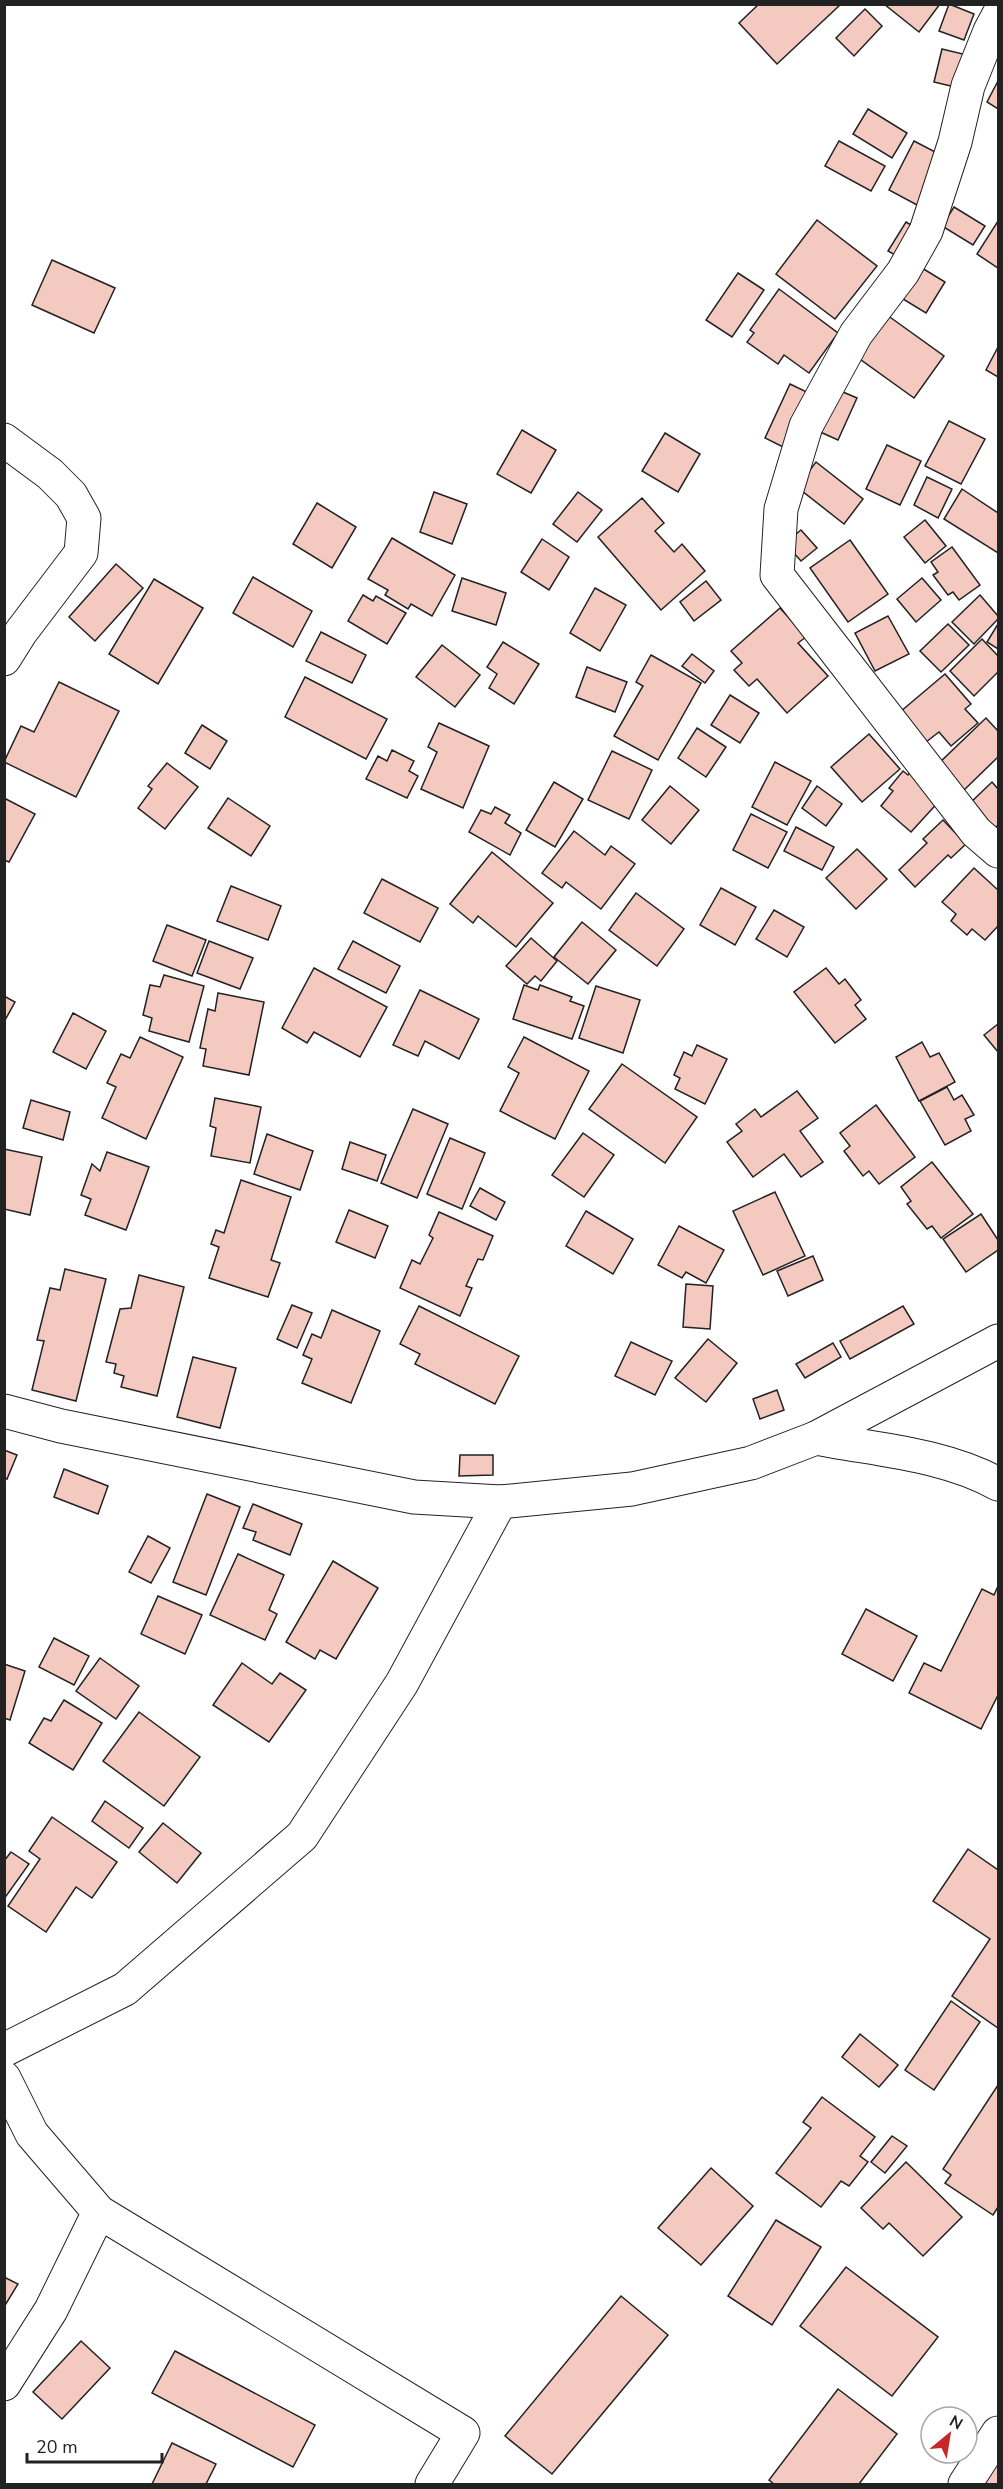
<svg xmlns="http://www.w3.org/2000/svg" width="1003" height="2489" font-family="'Nunito Sans',sans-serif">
  <rect width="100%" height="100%" fill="#fff"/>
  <g fill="#f3c9c0" stroke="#222" stroke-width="1.5">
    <polygon points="759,4 841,4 777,64 739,23"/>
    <polygon points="884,4 940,4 919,32"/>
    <polygon points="949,4 974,14 964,40 939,31"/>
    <polygon points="865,9 882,26 854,56 836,38"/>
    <polygon points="942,49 967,55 959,88 934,82"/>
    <polygon points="998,81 998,109 987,102"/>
    <polygon points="868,109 907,133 892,158 853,134"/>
    <polygon points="839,141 885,166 871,191 825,166"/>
    <polygon points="914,141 943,156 917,205 889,190"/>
    <polygon points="954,207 985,226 973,245 942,226"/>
    <polygon points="817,220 877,266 835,319 776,274"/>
    <polygon points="998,221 998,268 977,254"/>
    <polygon points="906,222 921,231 904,260 888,251"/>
    <polygon points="52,260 115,288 94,333 32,305"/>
    <polygon points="922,268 945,282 926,313 903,299"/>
    <polygon points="738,273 764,290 732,337 706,320"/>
    <polygon points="779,289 838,333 809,373 784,355 778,364 747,342 754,333 750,330"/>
    <polygon points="887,315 944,356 914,398 857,357"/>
    <polygon points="998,347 998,377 986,370"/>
    <polygon points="790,384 811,394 785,448 765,438"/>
    <polygon points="836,389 857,398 838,440 818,431"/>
    <polygon points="949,421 985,439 961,484 925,466"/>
    <polygon points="522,430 556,450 531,493 497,474"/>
    <polygon points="665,433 700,454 678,492 642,471"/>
    <polygon points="887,445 921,461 900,505 866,489"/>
    <polygon points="816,462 863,499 844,524 797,487"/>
    <polygon points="927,477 952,489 938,518 914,505"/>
    <polygon points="962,489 998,513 998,553 944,519"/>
    <polygon points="434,492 467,504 452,544 420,532"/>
    <polygon points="578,492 602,510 577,542 553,524"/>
    <polygon points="642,498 664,523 655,531 674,552 682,544 705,571 661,610 598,537"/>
    <polygon points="317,503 356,527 332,568 293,544"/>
    <polygon points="925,520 946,546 925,563 904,537"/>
    <polygon points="801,530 817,548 801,561 785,543"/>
    <polygon points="392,538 455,575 432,616 411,604 408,609 385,595 388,590 368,579"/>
    <polygon points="542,539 569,557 549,590 521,572"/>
    <polygon points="850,540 888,594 848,622 810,568"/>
    <polygon points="952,547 980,585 959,600 953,592 948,595 933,575 938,572 931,562"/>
    <polygon points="116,564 143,588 95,641 69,617"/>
    <polygon points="253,577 312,611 293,647 233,613"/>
    <polygon points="462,578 506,593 496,625 452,611"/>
    <polygon points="922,578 941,600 916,622 897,599"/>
    <polygon points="154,579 203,608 158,684 109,654"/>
    <polygon points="706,581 721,600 694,621 680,602"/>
    <polygon points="595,588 626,605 600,651 570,633"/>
    <polygon points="363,595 373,601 376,596 406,613 387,644 348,621"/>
    <polygon points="980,595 998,616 998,619 974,644 952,622"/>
    <polygon points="780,608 806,637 798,643 828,676 787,713 757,679 749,686 734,670 742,663 731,651"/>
    <polygon points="888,616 909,654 875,671 855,633"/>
    <polygon points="948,624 969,645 941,672 920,651"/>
    <polygon points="998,624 998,649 987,642"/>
    <polygon points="321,632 366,655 352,683 306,661"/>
    <polygon points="982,639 998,656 998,672 974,696 950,671"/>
    <polygon points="503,642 539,664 514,704 489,688 497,674 487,667"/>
    <polygon points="442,645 480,675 455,707 416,677"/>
    <polygon points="692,654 714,671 705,683 682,666"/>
    <polygon points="651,655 701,683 658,760 614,736 643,686 636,682"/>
    <polygon points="587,667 627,682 615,712 576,697"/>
    <polygon points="945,674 971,704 965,709 978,723 951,746 939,732 926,742 900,712"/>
    <polygon points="305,677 387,719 366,759 285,717"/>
    <polygon points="59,682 119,711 76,797 4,762 21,726 34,732"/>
    <polygon points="730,695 759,713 740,743 711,725"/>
    <polygon points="986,718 998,731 998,757 963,791 937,765"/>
    <polygon points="439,723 489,746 463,808 421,789 437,752 428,747"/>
    <polygon points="202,725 227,741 210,769 185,753"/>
    <polygon points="697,728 726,747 706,777 678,758"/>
    <polygon points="869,734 900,769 862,802 831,767"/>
    <polygon points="392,750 414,761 409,771 418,776 407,798 366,779 378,756 387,761"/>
    <polygon points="612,751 652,770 629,819 588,800"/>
    <polygon points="775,762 811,781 787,825 752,807"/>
    <polygon points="167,763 198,787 165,829 138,808 152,789 148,786"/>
    <polygon points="903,771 908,775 911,771 942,798 911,832 881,806 893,791 889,788"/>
    <polygon points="554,782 583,799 555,847 526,830"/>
    <polygon points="992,782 998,789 998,825 991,833 966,807"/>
    <polygon points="670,786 699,810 671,844 642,820"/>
    <polygon points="817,786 842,804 826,826 802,808"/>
    <polygon points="4,798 35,814 9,862 4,860"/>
    <polygon points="228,798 270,826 251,856 208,828"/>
    <polygon points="495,807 510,815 505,823 521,833 510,855 469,832 481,810 491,814"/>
    <polygon points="751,814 787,832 768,868 733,850"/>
    <polygon points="943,820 966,844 951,858 948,855 915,887 899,870 927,843 923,839"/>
    <polygon points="796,827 834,847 822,870 784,851"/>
    <polygon points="574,831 605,855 611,846 635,864 601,909 566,882 562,888 542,873"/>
    <polygon points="857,849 887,879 856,909 826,878"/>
    <polygon points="492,852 553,903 516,947 478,916 473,923 450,904"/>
    <polygon points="974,868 998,890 998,926 985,940 972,929 967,935 951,921 956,914 942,902"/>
    <polygon points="382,879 438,908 420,942 364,913"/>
    <polygon points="231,886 281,906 268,940 217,921"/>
    <polygon points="721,888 756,907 735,945 700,925"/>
    <polygon points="636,893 684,929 657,966 609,930"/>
    <polygon points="774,910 804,927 787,957 756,939"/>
    <polygon points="582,922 616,950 588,984 554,957"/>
    <polygon points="167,925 206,940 192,976 153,961"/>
    <polygon points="531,938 557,961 541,981 535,976 527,984 506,966"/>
    <polygon points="209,941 253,958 240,989 197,973"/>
    <polygon points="353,941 400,966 386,993 338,969"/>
    <polygon points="314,968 387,1007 360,1057 314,1032 307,1043 282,1028"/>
    <polygon points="826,968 839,984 845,979 861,1000 855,1005 866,1019 835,1043 794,992"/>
    <polygon points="164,975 204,986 189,1042 149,1031 152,1018 143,1015 150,985 160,987"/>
    <polygon points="524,985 538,990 540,985 572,997 570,1001 584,1006 572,1039 513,1019"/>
    <polygon points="596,986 640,1000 623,1053 579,1038"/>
    <polygon points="420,990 479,1019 459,1059 425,1041 418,1056 393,1045"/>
    <polygon points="218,993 264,1002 249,1075 203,1066 206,1049 200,1048 208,1009 215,1011"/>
    <polygon points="4,996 15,1002 4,1022"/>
    <polygon points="73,1013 106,1031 86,1069 53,1052"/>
    <polygon points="998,1024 998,1052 984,1035"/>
    <polygon points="140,1037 183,1057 146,1139 102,1118 116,1087 107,1083 121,1054 130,1058"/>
    <polygon points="524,1037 589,1071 555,1139 500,1111 519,1073 508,1067"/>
    <polygon points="922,1042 930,1057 939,1053 955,1082 919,1101 896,1057"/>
    <polygon points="697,1045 727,1059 705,1104 675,1089 680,1078 674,1075 684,1052 692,1056"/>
    <polygon points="622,1064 697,1117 665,1163 589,1109"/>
    <polygon points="947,1087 954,1100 962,1095 974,1115 965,1119 971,1131 945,1145 920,1101"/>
    <polygon points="797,1091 818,1118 800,1131 823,1162 801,1177 784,1154 753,1177 727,1142 742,1131 736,1124 755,1109 761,1117"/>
    <polygon points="215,1098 261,1107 250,1163 211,1156 216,1128 210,1126"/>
    <polygon points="31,1100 70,1112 63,1140 23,1128"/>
    <polygon points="876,1105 915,1157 879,1184 869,1171 863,1176 844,1151 850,1146 840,1133"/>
    <polygon points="413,1109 448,1124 417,1198 381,1183"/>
    <polygon points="583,1133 614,1155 584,1197 552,1175"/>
    <polygon points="267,1134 313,1151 300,1190 254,1174"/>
    <polygon points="450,1138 485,1153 462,1209 427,1194"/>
    <polygon points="350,1142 386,1155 377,1181 342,1169"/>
    <polygon points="4,1149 42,1157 30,1215 4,1209"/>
    <polygon points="107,1152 149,1167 126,1230 85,1215 91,1199 81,1195 92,1164 100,1171"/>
    <polygon points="932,1162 973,1214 941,1238 932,1226 927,1229 907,1204 911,1201 901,1187"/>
    <polygon points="241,1180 291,1197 271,1260 280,1263 268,1297 209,1278 219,1247 211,1244 216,1230 224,1233"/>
    <polygon points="480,1188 505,1202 496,1220 470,1206"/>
    <polygon points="775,1192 805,1256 763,1275 733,1211"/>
    <polygon points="349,1210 388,1226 375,1258 336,1242"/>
    <polygon points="586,1211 633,1239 613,1274 566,1246"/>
    <polygon points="439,1212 493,1236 483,1260 478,1259 466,1286 472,1288 460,1316 400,1288 412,1260 420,1264 433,1238 429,1235"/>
    <polygon points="981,1214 998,1240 998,1250 966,1272 943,1239"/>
    <polygon points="679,1226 724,1250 706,1283 686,1272 682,1278 658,1265"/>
    <polygon points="813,1256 823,1280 788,1296 777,1271"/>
    <polygon points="65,1269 106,1279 76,1401 32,1390 44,1341 37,1340 50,1288 60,1290"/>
    <polygon points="139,1275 184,1287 157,1396 121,1387 124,1376 114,1373 116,1364 106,1362 120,1309 131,1308"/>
    <polygon points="686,1284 713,1286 710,1329 683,1327"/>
    <polygon points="292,1305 312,1313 297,1348 277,1339"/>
    <polygon points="419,1306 519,1356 495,1404 415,1364 420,1354 400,1344"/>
    <polygon points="903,1306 914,1324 850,1359 840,1341"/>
    <polygon points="332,1310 380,1331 351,1403 302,1383 312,1359 303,1355 312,1334 321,1338"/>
    <polygon points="708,1339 737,1363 706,1402 675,1378"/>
    <polygon points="631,1342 672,1361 655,1395 615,1376"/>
    <polygon points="833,1343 841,1357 805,1378 796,1364"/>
    <polygon points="193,1357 236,1368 220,1428 177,1417"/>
    <polygon points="777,1390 784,1410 760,1419 753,1399"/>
    <polygon points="4,1450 17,1455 7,1479 4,1477"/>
    <polygon points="460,1455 493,1455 493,1475 459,1476"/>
    <polygon points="64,1469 108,1486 98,1514 54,1497"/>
    <polygon points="207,1494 240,1507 206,1595 173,1582"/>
    <polygon points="253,1504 302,1524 290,1555 253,1540 256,1532 243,1528"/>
    <polygon points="148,1536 170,1548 151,1583 129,1572"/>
    <polygon points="238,1554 284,1575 269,1610 277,1614 265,1640 210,1615"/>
    <polygon points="333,1561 378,1588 336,1659 320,1650 315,1659 286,1642"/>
    <polygon points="998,1586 998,1695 981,1729 909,1693 924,1663 941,1671 982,1589 994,1595"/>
    <polygon points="158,1596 202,1615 185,1654 141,1634"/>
    <polygon points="866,1609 917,1636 893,1681 842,1654"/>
    <polygon points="54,1638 89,1656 74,1685 39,1667"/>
    <polygon points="100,1658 139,1686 116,1719 76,1691"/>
    <polygon points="242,1663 272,1684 280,1673 306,1690 269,1742 213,1705"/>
    <polygon points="4,1664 25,1671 10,1720 4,1718"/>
    <polygon points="64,1700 102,1723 73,1770 29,1743 44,1718 51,1721"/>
    <polygon points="139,1712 200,1757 164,1806 103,1761"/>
    <polygon points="105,1801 143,1828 129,1848 92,1821"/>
    <polygon points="52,1817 117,1862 92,1898 76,1887 46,1932 8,1906 40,1859 29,1851"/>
    <polygon points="163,1823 201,1853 177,1883 139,1852"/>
    <polygon points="968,1849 998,1870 998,2028 952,1996 990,1939 933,1901"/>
    <polygon points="11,1852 29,1864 4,1899 4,1861"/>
    <polygon points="951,2001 980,2022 934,2090 905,2070"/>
    <polygon points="860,2034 898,2065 879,2087 842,2057"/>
    <polygon points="998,2085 998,2207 993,2215 945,2183 951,2175 943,2169"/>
    <polygon points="822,2097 875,2137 860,2156 868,2162 849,2186 841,2181 821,2207 776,2173 811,2128 803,2122"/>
    <polygon points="892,2136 907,2146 885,2173 871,2162"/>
    <polygon points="906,2162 962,2217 923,2256 889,2223 883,2229 861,2208"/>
    <polygon points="711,2168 753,2206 701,2265 658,2228"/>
    <polygon points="776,2220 821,2247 772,2325 728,2296"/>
    <polygon points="846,2267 938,2337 892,2396 800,2326"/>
    <polygon points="4,2277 18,2284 4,2307"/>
    <polygon points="621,2296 668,2335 552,2474 505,2436"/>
    <polygon points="81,2341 110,2368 62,2419 33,2392"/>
    <polygon points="175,2351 315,2425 293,2467 152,2393"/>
    <polygon points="838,2389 897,2434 859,2484 774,2484 769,2480"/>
    <polygon points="172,2443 216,2464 206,2484 152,2484"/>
    <polygon points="998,2459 998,2484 981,2484"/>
  </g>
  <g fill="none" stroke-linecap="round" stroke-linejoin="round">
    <defs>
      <g id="street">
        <polyline points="998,16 990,31 968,86 955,142 926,231 903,272 856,334 806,426 781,509 777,575 976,832 998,851"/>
        <polyline points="4,440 50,474 71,495 84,518 81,553 21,632 4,659"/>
        <path d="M816,1438C877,1450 944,1454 998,1484"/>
        <polyline points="4,2050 125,1989 302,1836 402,1683 500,1502"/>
        <polyline points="4,2078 32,2134 99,2212 463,2433 432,2484"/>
        <polyline points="4,2384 51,2310 99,2212"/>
        <polyline points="965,2484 998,2433"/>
      </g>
      <polyline id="secondary" points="4,1411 61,1426 414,1497 500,1502 632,1489 751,1463 816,1438 998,1341"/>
    </defs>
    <use href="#street" stroke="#222" stroke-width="35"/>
    <use href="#secondary" stroke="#222" stroke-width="35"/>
    <use href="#street" stroke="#fff" stroke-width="33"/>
    <use href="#secondary" stroke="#fff" stroke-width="33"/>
  </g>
  <rect width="1003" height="2489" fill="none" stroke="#222222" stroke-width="12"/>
  <g transform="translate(949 2435) rotate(30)"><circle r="28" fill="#ffffff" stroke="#a7a7a7" stroke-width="1.5"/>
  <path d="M0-4.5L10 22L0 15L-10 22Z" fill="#c62828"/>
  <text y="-9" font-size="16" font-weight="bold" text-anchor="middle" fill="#222222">N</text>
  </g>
  <path d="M27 2453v9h135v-9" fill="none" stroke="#222222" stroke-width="3"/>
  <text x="36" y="2453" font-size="18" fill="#222222" stroke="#ffffff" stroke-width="4.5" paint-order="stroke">20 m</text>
</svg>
